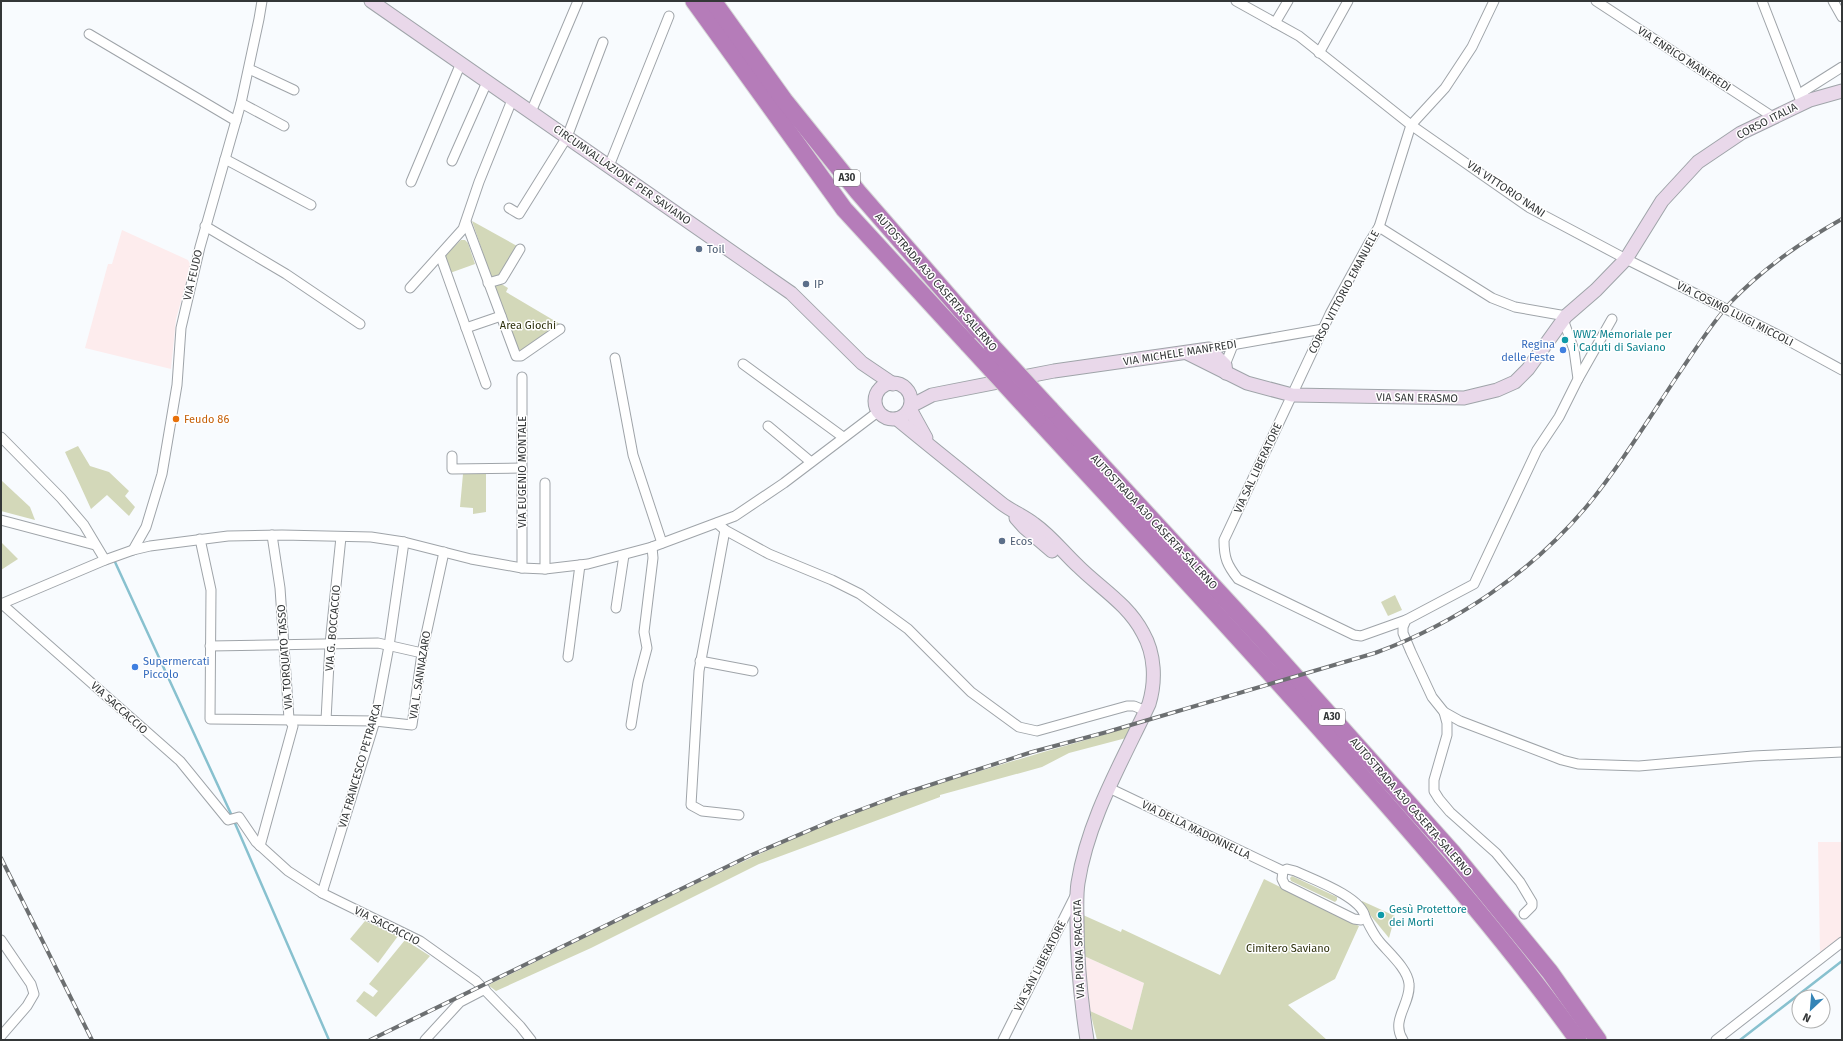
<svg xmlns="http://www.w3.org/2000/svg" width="1843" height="1041" font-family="'Fira Sans',sans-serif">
  <rect width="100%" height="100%" fill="#f8fbfe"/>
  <polygon fill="#fcecee" points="1084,956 1144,983 1132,1030 1090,1011"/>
  <g fill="#fdeced">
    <polygon points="122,230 188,260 191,266 176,319 171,369 85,348 108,264 112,264"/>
    <polygon points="1818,842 1842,842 1842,936 1820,954"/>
  </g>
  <g fill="#d3d8b9">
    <polygon points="472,221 517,246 500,275 491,277"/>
    <polygon points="461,240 465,240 468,243 475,264 450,273 445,257 445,255"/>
    <polygon points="498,282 508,288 506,292 560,324 519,353 493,284"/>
    <polygon points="78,446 90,466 109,472 129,491 125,496 135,507 129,516 107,495 91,509 65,452"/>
    <polygon points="463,474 486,474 486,512 473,514 473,508 460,507"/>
    <polygon points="1,480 30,507 35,520 1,511"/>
    <polygon points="1,542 18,559 1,570"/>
    <polygon points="1395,595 1402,610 1388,616 1381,602"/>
    <path d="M1136,725L1130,737L1069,753L1042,767L940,795V797L759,864L591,948L496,991L488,985C601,931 712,873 828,824C927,783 1033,756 1136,725Z"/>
    <polygon points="1292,876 1337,897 1337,900 1335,902 1291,881 1290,878"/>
    <polygon points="1264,879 1359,926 1335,979 1288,1005 1327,1040 1097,1040 1090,1011 1132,1030 1144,983 1084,956 1083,915 1121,932 1122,929 1220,975"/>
    <polygon points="1362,901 1395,916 1389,938 1362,905"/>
    <polygon points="365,921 398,936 378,963 350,939"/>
    <polygon points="405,940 430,956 376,1017 356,1001 364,991 373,997 378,991 369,984"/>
  </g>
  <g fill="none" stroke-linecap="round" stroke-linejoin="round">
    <g stroke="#88c1cf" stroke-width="2.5">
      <polyline points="115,562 232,816"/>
      <polyline points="234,821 329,1040"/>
      <polyline points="1740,1040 1842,961"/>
    </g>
    <defs>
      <g id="minor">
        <polyline points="1236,1 1299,36 1411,125 1530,208 1626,259 1778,335 1842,370"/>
        <polyline points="1596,1 1773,117"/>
        <polyline points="1762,1 1802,104"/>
        <polyline points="1833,1 1842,17"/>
        <polyline points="1275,23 1288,1"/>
        <polyline points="89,34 236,121"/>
        <polyline points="1319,53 1348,1"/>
        <polyline points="249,69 294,90"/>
        <polyline points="1806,100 1803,98 1804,91 1842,67"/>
        <polyline points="241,103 284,126"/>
        <polyline points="531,112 578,1"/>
        <polyline points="225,159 311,205"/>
        <polyline points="452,161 487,82"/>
        <polyline points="609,166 669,16"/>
        <polyline points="411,182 461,63"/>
        <polyline points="509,208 519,214 567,137 603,42"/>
        <polyline points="466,222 516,356 521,356 560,329"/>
        <polyline points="205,226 286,274 360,324"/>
        <polyline points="1379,227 1492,298 1515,307 1566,316"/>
        <polyline points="440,255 486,384"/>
        <polyline points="488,283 502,279 520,249"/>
        <polyline points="410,288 463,229 479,182 512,100"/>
        <polyline points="1563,319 1574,350 1578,379 1559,417 1537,450 1474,584 1406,620 1403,627 1403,633 1411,652 1432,697 1444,712 1460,721 1562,760 1578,764 1639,766 1753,756 1842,752"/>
        <polyline points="466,328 501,316"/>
        <polyline points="1209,352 1209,349 1323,329"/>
        <polyline points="615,358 633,455 662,543"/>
        <polyline points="743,364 843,437"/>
        <polyline points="1225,365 1233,345"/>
        <polyline points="1578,379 1612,319"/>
        <polyline points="768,426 811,462"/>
        <polyline points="1,437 61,498 84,525 105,560"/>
        <polyline points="452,456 452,469 522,468"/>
        <polyline points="1,520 95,545"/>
        <polyline points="717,523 725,530 769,554 832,580 860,594 908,629 971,692 1019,727 1037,731 1127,706 1134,706 1146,711"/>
        <polyline points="725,530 699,671 691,805 702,811 739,815"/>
        <polyline points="200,539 211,590 210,719 375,721 412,725 422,653 444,552"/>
        <polyline points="133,550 146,527 162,474 177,385 181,328 200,247 241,103 259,19 262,1"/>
        <polyline points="522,568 522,377"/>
        <polyline points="545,569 545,483"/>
        <polyline points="1,604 105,560 133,550 150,546 228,536 282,535 371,537 404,542 471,559 522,568 545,569 588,564 652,547 735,516 784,483 879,411"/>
        <polyline points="2,604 180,761 228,820 239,817 256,842 288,871 322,893 420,941 476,981 520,1026 531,1040"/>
        <polyline points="616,608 624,555"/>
        <path d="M1406,620L1361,636L1354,635L1238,579C1227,565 1224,558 1224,540L1330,314L1369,243L1379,227L1411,125L1445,88L1472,47L1494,1"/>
        <polyline points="210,646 378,643 422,653"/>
        <polyline points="568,657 580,565"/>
        <polyline points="700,661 753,671"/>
        <polyline points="1444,712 1447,723 1447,735 1434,780 1434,791 1439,799 1450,812 1496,853 1520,882 1532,902 1532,906 1524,914"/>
        <polyline points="326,720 330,644 341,537"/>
        <polyline points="631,725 638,682 647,648 644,632 653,558 652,547"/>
        <path d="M1109,788L1283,871L1282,879L1285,885L1354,919L1361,920L1365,917C1369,925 1373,934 1379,941C1388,952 1408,969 1409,984C1411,1004 1390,1020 1403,1040"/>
        <polyline points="260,846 293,726 289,719 280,588 272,535"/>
        <path d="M1283,871L1287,869L1295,871C1312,879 1362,897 1365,917"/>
        <polyline points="322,893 375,721 389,646 404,542"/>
        <polyline points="1,940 31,984 34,994 27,1006 1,1036"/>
        <polyline points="425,1040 460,1002 485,989"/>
        <polyline points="1003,1040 1075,896"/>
        <polyline points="1716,1040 1842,942"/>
      </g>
      <g id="secondary">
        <polyline points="371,1 791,293 862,363 893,384"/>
        <polyline points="1187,353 1247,383 1292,395 1464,398 1497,390 1515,382 1528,369 1566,316 1596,290 1626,259 1662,201 1698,162 1741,133 1810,100 1842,91"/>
        <circle cx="893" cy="401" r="18"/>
        <polyline points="911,406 932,395 1054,371 1209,349 1225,365 1226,373"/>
        <polyline points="910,409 926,438"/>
        <path d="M897,419C931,447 966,475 1001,503C1011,511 1024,516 1034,524C1051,536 1063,552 1078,566C1100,588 1128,604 1143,633C1155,654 1156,681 1149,704C1122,762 1088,819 1078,883C1076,896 1077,910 1077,922C1077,962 1081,1001 1087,1040"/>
        <polyline points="1016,518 1024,527 1052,551"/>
      </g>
      <g id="motorway">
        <polyline points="694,1 844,209 968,344"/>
        <polyline points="713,1 784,100 858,192 992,346"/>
        <polyline points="1050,409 1260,637 1452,852 1550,972 1598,1040"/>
        <path d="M1037,419C1146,537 1255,654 1360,774C1436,860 1511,947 1578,1040"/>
      </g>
    </defs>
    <use href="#minor" stroke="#9fa4a9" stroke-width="11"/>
    <use href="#secondary" stroke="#9fa4a9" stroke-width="15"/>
    <use href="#motorway" stroke="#d6d7d7" stroke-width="19"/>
    <use href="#minor" stroke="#fff" stroke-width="9"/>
    <use href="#secondary" stroke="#e9d8ea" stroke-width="13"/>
    <use href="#motorway" stroke="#b57cb9" stroke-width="17"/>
    <defs>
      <g id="rail">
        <polyline points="1,858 92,1040"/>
        <path d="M370,1040L749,856L836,819L902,794L1032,752L1107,732L1375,653C1457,623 1531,573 1587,506C1622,463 1651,415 1682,369C1697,347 1712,323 1730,303C1763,268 1801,242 1842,219"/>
      </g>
    </defs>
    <use href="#rail" stroke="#6c6f71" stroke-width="4"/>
    <use href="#rail" stroke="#fff" stroke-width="2.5" stroke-dasharray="8" stroke-linecap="butt"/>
    <defs>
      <g id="motorway-bridge">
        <polyline points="968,344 1037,419"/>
        <polyline points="992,346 1050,409"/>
      </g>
    </defs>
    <use href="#motorway-bridge" stroke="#d6d7d7" stroke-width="19" stroke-linecap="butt"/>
    <use href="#motorway-bridge" stroke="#b57cb9" stroke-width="17"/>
  </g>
  <g fill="#5c6f8a" stroke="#fff" stroke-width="1.5">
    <circle cx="699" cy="249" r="4"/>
    <circle cx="806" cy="284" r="4"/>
    <circle cx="1002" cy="541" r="4"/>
  </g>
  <g fill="#0f9aa8" stroke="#fff" stroke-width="1.5">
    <circle cx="1565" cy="340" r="4"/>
    <circle cx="1381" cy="915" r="4"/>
  </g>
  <g fill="#3f7fe0" stroke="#fff" stroke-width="1.5">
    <circle cx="1563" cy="350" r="4"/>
    <circle cx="135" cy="667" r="4"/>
  </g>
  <circle fill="#e8710a" stroke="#fff" stroke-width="1.5" cx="176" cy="419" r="4"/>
  <g text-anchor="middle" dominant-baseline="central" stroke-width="3" stroke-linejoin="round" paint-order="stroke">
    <g fill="#fff" stroke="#717374" stroke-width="1">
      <rect x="834" y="170" width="26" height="16" rx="3"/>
      <rect x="1319" y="709" width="26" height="16" rx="3"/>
    </g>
    <g font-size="10" font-weight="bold" fill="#343738">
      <text x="847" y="178">A30</text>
      <text x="1332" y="717">A30</text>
    </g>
    <g font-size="11" fill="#343738" stroke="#fff">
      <text transform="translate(1684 59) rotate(33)">VIA ENRICO MANFREDI</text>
      <text transform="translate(1767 121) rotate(-27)">CORSO ITALIA</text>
      <text transform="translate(622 175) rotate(35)">CIRCUMVALLAZIONE PER SAVIANO</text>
      <text transform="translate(1506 189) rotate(34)">VIA VITTORIO NANI</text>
      <text transform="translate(193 275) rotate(-77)">VIA FEUDO</text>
      <text transform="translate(936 282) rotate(49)">AUTOSTRADA A30 CASERTA-SALERNO</text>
      <text transform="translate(1344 292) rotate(-62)">CORSO VITTORIO EMANUELE</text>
      <text transform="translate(1735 314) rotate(27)">VIA COSIMO LUIGI MICCOLI</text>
      <text transform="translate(1180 353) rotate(-9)">VIA MICHELE MANFREDI</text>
      <text transform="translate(1417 398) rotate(1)">VIA SAN ERASMO</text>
      <text transform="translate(1258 468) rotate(-65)">VIA SAL LIBERATORE</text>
      <text transform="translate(522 472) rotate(-90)">VIA EUGENIO MONTALE</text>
      <text transform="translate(1154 522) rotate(47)">AUTOSTRADA A30 CASERTA-SALERNO</text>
      <text transform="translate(333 628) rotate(-85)">VIA G. BOCCACCIO</text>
      <text transform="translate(285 657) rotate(-94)">VIA TORQUATO TASSO</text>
      <text transform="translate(420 675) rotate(-81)">VIA L. SANNAZARO</text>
      <text transform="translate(119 708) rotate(42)">VIA SACCACCIO</text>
      <text transform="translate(360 766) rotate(-74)">VIA FRANCESCO PETRARCA</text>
      <text transform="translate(1411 807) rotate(49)">AUTOSTRADA A30 CASERTA-SALERNO</text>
      <text transform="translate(1196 830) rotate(26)">VIA DELLA MADONNELLA</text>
      <text transform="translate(387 926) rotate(27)">VIA SACCACCIO</text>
      <text transform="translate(1079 949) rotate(-92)">VIA PIGNA SPACCATA</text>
      <text transform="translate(1040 966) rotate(-63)">VIA SAN LIBERATORE</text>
    </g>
    <g font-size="11" fill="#4e5e75" stroke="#fff" text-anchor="start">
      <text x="707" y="249">Toil</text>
      <text x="814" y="284">IP</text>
      <text x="1010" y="541">Ecos</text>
    </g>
    <g font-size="11" fill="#2e310d" stroke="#fff">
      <text x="528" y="325">Area Giochi</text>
      <text x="1288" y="948">Cimitero Saviano</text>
    </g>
    <g font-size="11" fill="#0d838f" stroke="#fff" text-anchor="start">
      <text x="1573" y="334">WW2 Memoriale per<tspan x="1573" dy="13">i Caduti di Saviano</tspan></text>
      <text x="1389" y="909">Gesù Protettore<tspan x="1389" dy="13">dei Morti</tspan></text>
    </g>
    <g font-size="11" fill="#366cbe" stroke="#fff" text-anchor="end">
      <text x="1555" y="344">Regina<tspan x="1555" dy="13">delle Feste</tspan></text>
      <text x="143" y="661" text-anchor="start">Supermercati<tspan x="143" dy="13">Piccolo</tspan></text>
    </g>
    <g font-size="11" fill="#c56008" stroke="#fff" text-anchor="start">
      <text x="184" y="419">Feudo 86</text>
    </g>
  </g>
  <rect width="1843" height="1041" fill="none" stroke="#343738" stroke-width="4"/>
  <g transform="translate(1811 1009) rotate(206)"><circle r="19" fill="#ffffff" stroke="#aeafaf"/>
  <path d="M0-3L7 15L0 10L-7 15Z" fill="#3584b6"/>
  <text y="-6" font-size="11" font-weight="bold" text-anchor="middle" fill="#343738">N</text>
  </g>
</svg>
